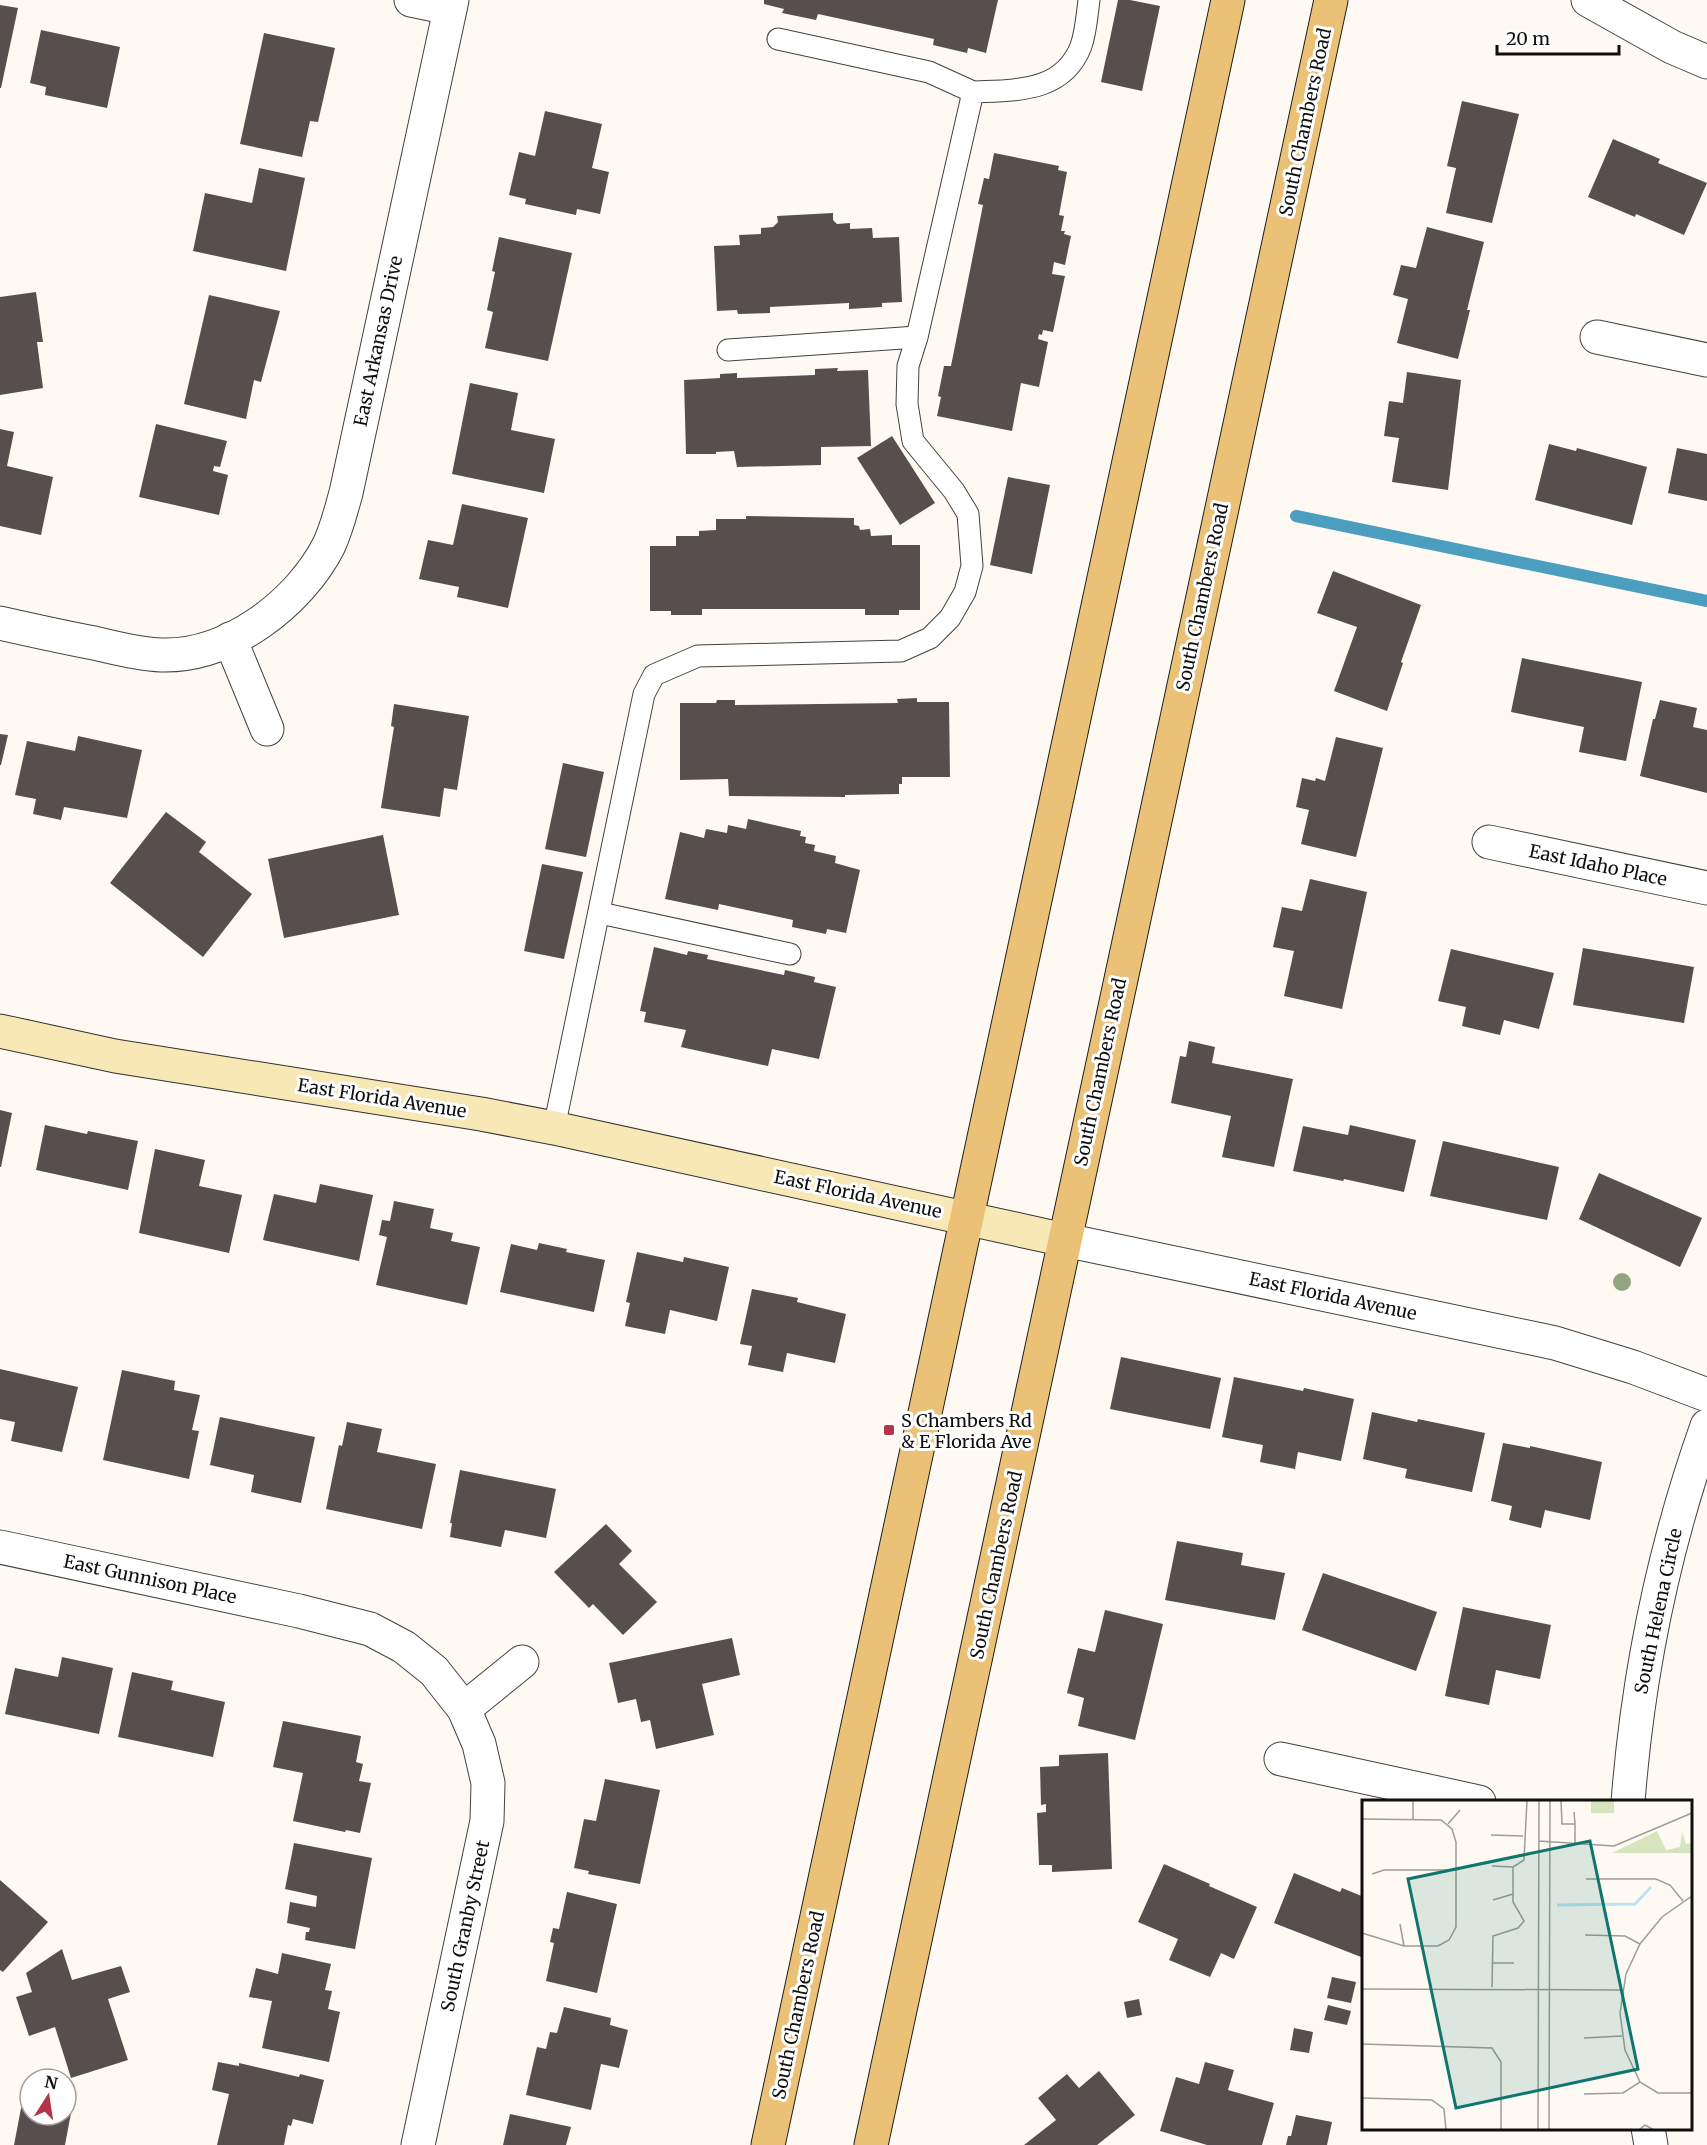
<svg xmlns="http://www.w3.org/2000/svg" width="1707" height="2145" font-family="Merriweather,serif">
  <rect width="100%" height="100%" fill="#fefaf3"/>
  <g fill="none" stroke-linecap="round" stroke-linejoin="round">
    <polyline stroke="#4b9ec0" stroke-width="12" points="1296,516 1707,601"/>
  </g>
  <g fill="#574f4d">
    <polygon points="764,0 998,0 986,53 968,48 967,53 933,45 934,39 818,14 816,20 782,13 784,9 764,4"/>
    <polygon points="1118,0 1130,0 1160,6 1142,91 1101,82"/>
    <polygon points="0,5 18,8 1,88 0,88"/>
    <polygon points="41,30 120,47 107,108 45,95 46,87 30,83"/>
    <polygon points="264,33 335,48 318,122 310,121 302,157 240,144"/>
    <polygon points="1462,101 1519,114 1492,223 1446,213 1456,168 1447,166"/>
    <polygon points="545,111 602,124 592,168 609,172 600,214 577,209 576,215 525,204 526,199 509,195 519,152 535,156"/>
    <polygon points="1613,139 1660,159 1658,163 1707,183 1684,235 1636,214 1635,217 1588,197"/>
    <polygon points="994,153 1059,166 1058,170 1067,172 1059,215 1064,216 1061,231 1065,231 1064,234 1071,236 1065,265 1054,262 1052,274 1065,276 1053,332 1043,330 1042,335 1039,334 1038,339 1048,342 1039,387 1021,383 1012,431 937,416 941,397 938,396 944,366 951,366 983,205 978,204 984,178 989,179"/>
    <polygon points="259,168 305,178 286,271 193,251 205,193 252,203"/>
    <polygon points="833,213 833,220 837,224 850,223 850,229 872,228 873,238 899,237 902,302 882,303 882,307 849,309 849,303 770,307 770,313 738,314 737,310 717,311 714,246 740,245 739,235 761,234 761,228 773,227 778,222 777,216"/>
    <polygon points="1427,227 1484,242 1467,310 1470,310 1458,359 1397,343 1408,299 1393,295 1401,265 1416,268"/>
    <polygon points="499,237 572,253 548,361 485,348 493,312 487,310 495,272 492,271"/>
    <polygon points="36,292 43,342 37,342 43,388 0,395 0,297"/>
    <polygon points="209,295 280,311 261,382 254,380 246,419 184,404"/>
    <polygon points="838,368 837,371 868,370 871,446 821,447 821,465 737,467 734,451 716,452 716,454 686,454 684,380 720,378 720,374 737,373 737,378 815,375 815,369"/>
    <polygon points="1407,372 1461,380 1448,490 1392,482 1399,438 1384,436 1389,401 1403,403"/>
    <polygon points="470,383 518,393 511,430 555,439 544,493 452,474"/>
    <polygon points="156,424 227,441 220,467 214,466 213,471 228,475 219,515 139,497"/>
    <polygon points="0,429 14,432 7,466 53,477 41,535 0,526"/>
    <polygon points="892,436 935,503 900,525 857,458"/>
    <polygon points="1549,444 1576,451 1577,448 1647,467 1632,525 1535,500"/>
    <polygon points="1677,448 1707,454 1707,501 1668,493"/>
    <polygon points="1008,477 1050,485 1032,574 990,565"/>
    <polygon points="462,504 528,518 508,608 457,597 459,587 419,579 428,540 453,545"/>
    <polygon points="746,516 854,518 854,525 859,526 860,530 870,529 871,536 892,535 892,545 920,545 920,610 899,610 899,615 865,615 865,609 702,609 702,615 671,615 671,611 650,611 650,546 676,546 676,536 699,536 699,531 716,530 716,519 746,519"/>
    <polygon points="1333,571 1421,605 1401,662 1403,663 1387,711 1334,691 1357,627 1317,613"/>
    <polygon points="1522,658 1642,682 1626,761 1579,752 1584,727 1511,712"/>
    <polygon points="917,698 917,702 949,702 950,777 902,777 902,784 899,784 899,794 845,795 845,797 729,796 728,779 680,780 680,703 716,703 717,700 735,700 735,705 898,703 897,699"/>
    <polygon points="1660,700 1697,708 1693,727 1707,730 1707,793 1640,776 1653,719 1655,719"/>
    <polygon points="394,704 469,716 457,790 444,788 440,817 381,808 394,727 391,726"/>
    <polygon points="0,734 8,735 1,765 0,765"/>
    <polygon points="78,736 142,750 127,818 64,807 61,820 33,814 36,799 15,795 27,741 75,751"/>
    <polygon points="1336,737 1383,748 1356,857 1301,844 1309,810 1296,807 1302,778 1315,781 1316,778 1325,781"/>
    <polygon points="563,763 604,772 586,857 545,849"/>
    <polygon points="166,812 206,842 199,852 252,894 203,957 110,883"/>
    <polygon points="748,819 801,831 800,836 806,837 805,843 815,845 814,851 836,856 835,863 860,870 846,933 827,929 826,934 792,927 793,920 719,904 718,910 665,899 680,832 704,838 706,829 727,833 728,825 746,829"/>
    <polygon points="383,835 399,915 284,938 268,859"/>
    <polygon points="542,864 583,872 564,959 524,951"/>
    <polygon points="1310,879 1367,892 1342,1009 1284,996 1294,951 1273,947 1282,907 1302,911"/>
    <polygon points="654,947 687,955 688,951 708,955 707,959 784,975 785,970 815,977 814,982 836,987 819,1059 772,1049 768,1066 681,1047 686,1030 644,1022 646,1012 640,1011"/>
    <polygon points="1583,948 1694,967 1684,1023 1573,1005"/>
    <polygon points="1451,949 1554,973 1539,1029 1504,1020 1500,1035 1462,1026 1466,1007 1438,1001"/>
    <polygon points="1189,1041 1215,1047 1212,1063 1293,1079 1274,1167 1222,1157 1231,1116 1171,1103 1180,1056 1186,1057"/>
    <polygon points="0,1110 12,1113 1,1167 0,1167"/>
    <polygon points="45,1125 87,1134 88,1131 138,1141 128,1190 36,1170"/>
    <polygon points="1350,1125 1416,1140 1404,1192 1344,1179 1343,1181 1293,1171 1303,1126 1348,1135"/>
    <polygon points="1443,1141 1559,1167 1547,1220 1430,1196"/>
    <polygon points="155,1149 205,1160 199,1186 242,1195 229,1253 139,1233"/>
    <polygon points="1599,1173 1702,1218 1680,1267 1579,1219"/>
    <polygon points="320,1184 373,1195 359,1261 263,1240 274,1194 316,1203"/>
    <polygon points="394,1201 434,1209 430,1228 453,1233 451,1241 480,1247 467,1305 376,1285 387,1237 379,1235 382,1220 390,1221"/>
    <polygon points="539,1243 567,1249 566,1252 605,1260 594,1312 500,1292 511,1244 537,1250"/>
    <polygon points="637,1252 683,1262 684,1257 729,1267 717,1321 670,1310 665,1334 625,1326 630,1303 626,1302"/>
    <polygon points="752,1289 798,1298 797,1302 846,1314 835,1363 787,1353 783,1372 748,1365 752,1346 740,1344"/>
    <polygon points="1121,1357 1221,1378 1210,1429 1110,1409"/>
    <polygon points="0,1369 78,1387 62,1452 11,1441 15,1422 0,1419"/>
    <polygon points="122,1370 175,1381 174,1390 200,1395 192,1430 199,1431 189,1479 103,1460"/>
    <polygon points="1234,1377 1303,1391 1304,1388 1354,1399 1341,1461 1298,1452 1295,1469 1260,1462 1263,1445 1222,1437"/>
    <polygon points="1372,1412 1417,1422 1418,1419 1485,1433 1472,1492 1405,1478 1407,1469 1363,1459"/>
    <polygon points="220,1417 315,1437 301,1503 251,1492 254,1475 210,1465"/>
    <polygon points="347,1422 382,1429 377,1452 436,1464 422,1529 326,1509 339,1445 342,1446"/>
    <polygon points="1503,1443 1530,1448 1530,1446 1602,1462 1590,1520 1545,1510 1541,1528 1509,1520 1512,1506 1491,1501"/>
    <polygon points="460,1470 556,1489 546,1538 505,1530 501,1547 450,1537 452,1523 450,1523"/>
    <polygon points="606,1524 632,1551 619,1564 657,1602 623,1635 593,1604 589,1608 554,1572"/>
    <polygon points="1177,1541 1243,1553 1241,1565 1285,1573 1275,1620 1165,1600"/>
    <polygon points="1323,1573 1437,1612 1416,1671 1302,1630"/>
    <polygon points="1463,1607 1551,1625 1540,1679 1496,1670 1489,1705 1445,1696"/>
    <polygon points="1105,1610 1163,1624 1135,1740 1078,1726 1084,1698 1067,1693 1078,1648 1095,1652"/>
    <polygon points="732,1638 740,1675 702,1684 714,1735 656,1749 650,1720 641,1722 636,1699 618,1703 609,1663"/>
    <polygon points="62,1657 113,1668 99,1734 5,1714 15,1668 58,1677"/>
    <polygon points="132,1672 173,1681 171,1690 225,1702 213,1757 118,1737"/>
    <polygon points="283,1721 361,1736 356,1762 363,1764 359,1781 371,1783 360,1833 346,1830 345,1832 293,1821 303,1773 273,1767"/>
    <polygon points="1108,1753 1112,1869 1052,1872 1052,1865 1039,1865 1037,1813 1046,1812 1046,1804 1041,1805 1040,1767 1059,1766 1059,1755"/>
    <polygon points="605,1779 660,1790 640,1884 588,1874 589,1871 574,1868 584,1819 596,1821"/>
    <polygon points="294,1843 372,1858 355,1949 305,1940 306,1932 309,1932 310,1928 287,1923 290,1902 316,1907 317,1896 285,1889"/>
    <polygon points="1164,1864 1210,1884 1209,1886 1257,1907 1234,1959 1221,1953 1210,1977 1169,1960 1178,1939 1138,1922"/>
    <polygon points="1294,1873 1340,1892 1342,1888 1364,1897 1364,1950 1361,1957 1274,1923"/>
    <polygon points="0,1880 48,1922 3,1972 0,1970"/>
    <polygon points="567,1892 617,1904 597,1993 546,1981 554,1943 550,1942 553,1928 559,1929"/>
    <polygon points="62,1949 72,1980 121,1966 130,1992 108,1999 128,2060 71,2078 55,2027 29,2036 16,1997 32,1992 26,1973"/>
    <polygon points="282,1953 331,1964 325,1990 332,1991 328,2009 340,2012 329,2062 262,2048 272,2001 249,1997 256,1968 278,1974"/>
    <polygon points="1332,1977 1356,1982 1351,2003 1327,1998"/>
    <polygon points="1139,1999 1142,2015 1127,2018 1124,2002"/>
    <polygon points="1328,2005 1351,2011 1347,2025 1324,2020"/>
    <polygon points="564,2007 611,2018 610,2025 628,2030 619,2068 601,2064 591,2110 526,2095 537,2047 546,2049 550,2032 557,2033"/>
    <polygon points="1294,2028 1313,2032 1309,2053 1290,2050"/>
    <polygon points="218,2062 239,2066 239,2063 299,2077 300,2074 324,2080 313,2124 293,2119 291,2126 288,2125 284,2145 217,2145 229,2094 212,2090"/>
    <polygon points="1205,2062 1234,2070 1228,2090 1274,2103 1262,2145 1207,2145 1160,2131 1176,2077 1199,2084"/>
    <polygon points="1099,2071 1135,2115 1097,2145 1024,2145 1056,2120 1038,2098 1067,2074 1079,2088"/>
    <polygon points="22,2103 30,2105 30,2115 66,2115 66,2112 71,2113 65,2145 14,2145"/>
    <polygon points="510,2114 571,2127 566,2145 503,2145"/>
    <polygon points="1296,2115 1332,2122 1327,2145 1286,2145 1288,2136 1291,2136"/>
  </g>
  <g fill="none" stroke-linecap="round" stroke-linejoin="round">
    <defs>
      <g id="lane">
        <polyline points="778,39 929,72 973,92"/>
        <polyline points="728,350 917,337"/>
        <polyline points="600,913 790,954"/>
        <path d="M554,1128L644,694L654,675L698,656L901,651L930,638L950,618L965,592L972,566L968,514L954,491L913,441L907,404L908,366L917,337L973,92C1015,90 1063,93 1081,46C1086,32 1087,15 1089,0"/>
      </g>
      <g id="street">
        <polyline points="411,0 450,8"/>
        <polyline points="1588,0 1672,47 1707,62"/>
        <polyline points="1597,337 1707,360"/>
        <path d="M0,623C31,630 63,637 94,643C116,648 138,654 161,655C229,657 299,604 329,545C337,528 341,510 346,493L452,0"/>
        <polyline points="230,639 267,729"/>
        <polyline points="1489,842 1707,888"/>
        <polyline points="1065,1240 1555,1343 1633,1367 1707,1395"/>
        <polyline points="0,1547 299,1611 370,1629 404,1647 434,1671 464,1709 479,1744 488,1783 487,1821 418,2145"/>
        <polyline points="464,1709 522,1662"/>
        <polyline points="1281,1759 1479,1802"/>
        <path d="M1628,1802C1638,1673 1664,1547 1707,1426"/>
        <polyline points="1648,2128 1651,2145"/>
      </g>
      <polyline id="secondary" points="0,1031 115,1056 481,1114 554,1128 1065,1240"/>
      <g id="primary">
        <polyline points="768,2145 1228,0"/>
        <polyline points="871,2145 1331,0"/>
      </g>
    </defs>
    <use href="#lane" stroke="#424242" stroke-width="23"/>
    <use href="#street" stroke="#424242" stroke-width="35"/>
    <use href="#secondary" stroke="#313131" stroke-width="35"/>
    <use href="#primary" stroke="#202020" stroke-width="35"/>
    <use href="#lane" stroke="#fff" stroke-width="21"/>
    <use href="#street" stroke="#fff" stroke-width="33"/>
    <use href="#secondary" stroke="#f7e8b5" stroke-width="33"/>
    <use href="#primary" stroke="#eac176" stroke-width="33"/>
  </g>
  <circle fill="#92a682" cx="1622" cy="1282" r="9"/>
  <rect fill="#b23549" stroke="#fff" stroke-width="2" x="883" y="1424" width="12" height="12" rx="3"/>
  <g text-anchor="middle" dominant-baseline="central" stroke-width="6" stroke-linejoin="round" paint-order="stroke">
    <g font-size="18" fill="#0f0f0f" stroke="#fff">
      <text transform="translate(1305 122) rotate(-78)">South Chambers Road</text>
      <text transform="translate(378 341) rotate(-78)">East Arkansas Drive</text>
      <text transform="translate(1202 597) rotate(-78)">South Chambers Road</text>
      <text transform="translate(1598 865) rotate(12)">East Idaho Place</text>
      <text transform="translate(1100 1072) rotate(-78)">South Chambers Road</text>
      <text transform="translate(382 1098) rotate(9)">East Florida Avenue</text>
      <text transform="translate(858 1194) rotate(12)">East Florida Avenue</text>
      <text transform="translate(1333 1296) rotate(12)">East Florida Avenue</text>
      <text transform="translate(996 1565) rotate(-78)">South Chambers Road</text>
      <text transform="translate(150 1579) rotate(12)">East Gunnison Place</text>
      <text transform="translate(1658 1611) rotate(-78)">South Helena Circle</text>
      <text transform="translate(465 1926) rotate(-78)">South Granby Street</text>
      <text transform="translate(798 2005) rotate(-78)">South Chambers Road</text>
    </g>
    <g font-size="18" fill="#0f0f0f" stroke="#fff" text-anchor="start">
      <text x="901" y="1420">S Chambers Rd<tspan x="901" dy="21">&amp; E Florida Ave</tspan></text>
    </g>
  </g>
  <g transform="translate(1362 1800)">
    <rect width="330" height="330" fill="#fefaf3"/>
    <path d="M229,0H252V13H229ZM295,31L304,50L318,47L320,32L324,44L330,43V53H250Z" fill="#d7e5bf"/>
    <path fill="none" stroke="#bce3f0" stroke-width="3" d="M195,105L273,104L289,87"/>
    <path fill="none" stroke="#9e9c98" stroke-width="1.5" d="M51,0V19M199,0L200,24H213L212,12M0,19L79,20L90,29L94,42V127L87,140L76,146H42L0,133M86,24L98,10M213,24V43M129,35L161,36M177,41L252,46L330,13M130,66L151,67M10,74L22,70H94M224,79H294L308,85L321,101M330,96L300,117L278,144L264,174L258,213L263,250L278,282L296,293H330M131,100L151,94M38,124L42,146M223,135L263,136L278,144M130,163H152M130,187L131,136L156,128L162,121L151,102V67L162,60L165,0M0,189L260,190M222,238L260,236M0,244L130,248L139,262V330M222,294L261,293L278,282M0,298L70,300L82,309L84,330M176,330L177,0M187,330L188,0M277,330L283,325L292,330"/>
    <path fill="#0f766e" fill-opacity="0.15" stroke="#0f766e" stroke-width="3" d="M228,41L276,269L94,308L46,79Z"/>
    <rect width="330" height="330" fill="none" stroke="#0f0f0f" stroke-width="3"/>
  </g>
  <g transform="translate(48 2097) rotate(12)"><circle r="28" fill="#ffffff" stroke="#9f9f9f" stroke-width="1.5"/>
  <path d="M0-4.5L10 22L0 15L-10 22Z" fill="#b23549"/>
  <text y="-9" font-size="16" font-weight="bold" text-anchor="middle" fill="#0f0f0f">N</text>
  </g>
  <path d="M1497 45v9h122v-9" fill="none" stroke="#0f0f0f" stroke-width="3"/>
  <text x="1506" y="45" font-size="18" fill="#0f0f0f" stroke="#ffffff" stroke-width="4.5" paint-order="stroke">20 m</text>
</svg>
